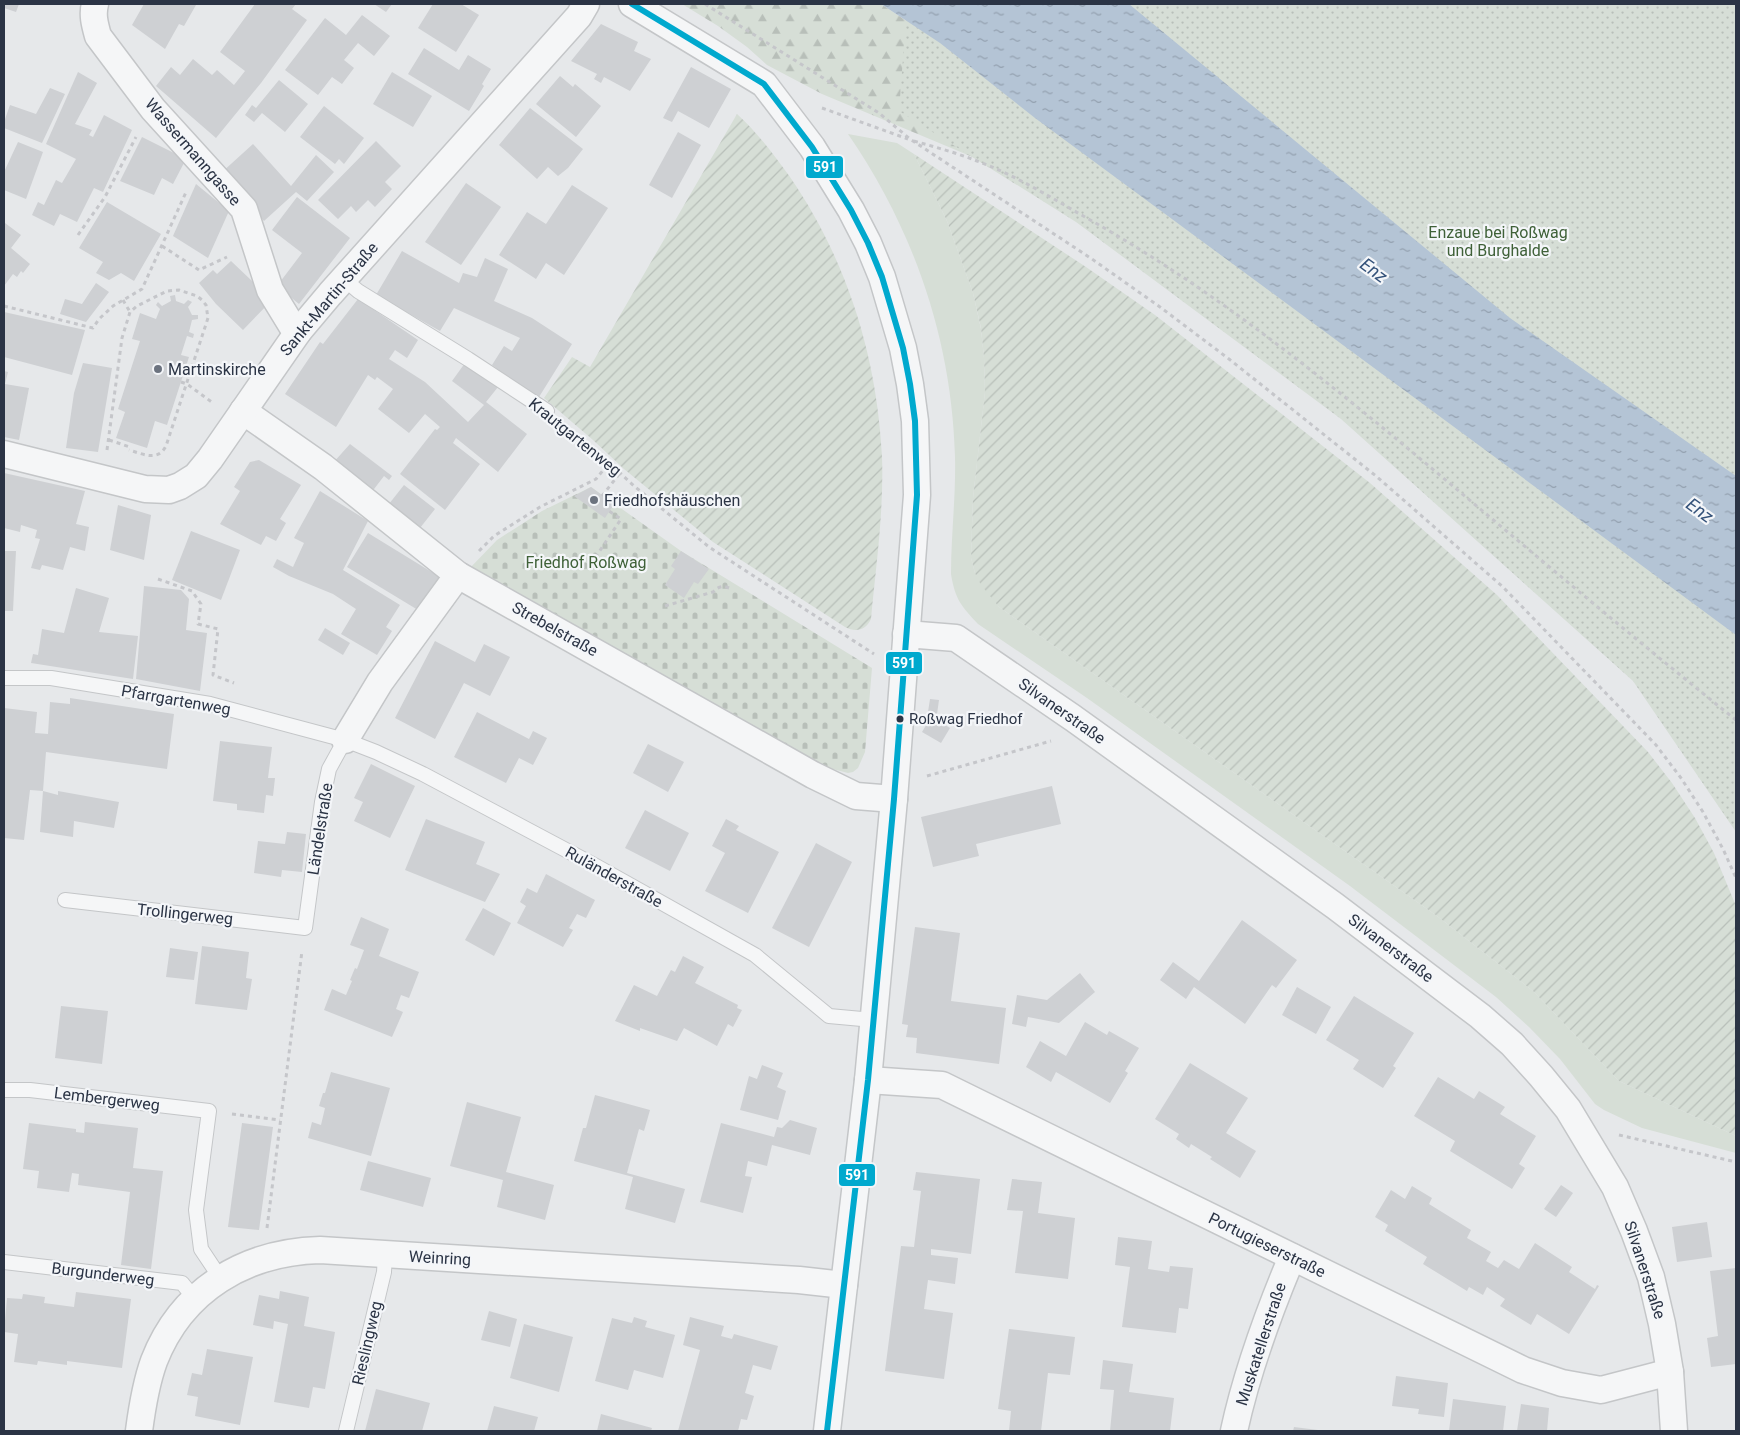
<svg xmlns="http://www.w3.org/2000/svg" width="1740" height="1435" font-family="Roboto,sans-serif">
  <defs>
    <pattern id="forest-firs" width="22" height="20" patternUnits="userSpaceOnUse" patternTransform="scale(1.25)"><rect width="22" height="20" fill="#d6ded6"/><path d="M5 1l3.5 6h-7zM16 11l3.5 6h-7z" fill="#b8bfb9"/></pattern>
    <pattern id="cemetery-stones" width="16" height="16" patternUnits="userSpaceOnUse" patternTransform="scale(1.25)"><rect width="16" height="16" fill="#d6ded6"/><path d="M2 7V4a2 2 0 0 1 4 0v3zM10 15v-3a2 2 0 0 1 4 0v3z" fill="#b8bfb9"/></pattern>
    <pattern id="park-dots" width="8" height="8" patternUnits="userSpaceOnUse" patternTransform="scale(1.25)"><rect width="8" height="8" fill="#d6ded6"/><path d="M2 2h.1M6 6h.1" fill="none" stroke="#b8bfb9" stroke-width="1.8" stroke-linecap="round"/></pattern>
    <pattern id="garden-furrows" width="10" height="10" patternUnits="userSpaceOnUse" patternTransform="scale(1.25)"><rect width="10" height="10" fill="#d6ded6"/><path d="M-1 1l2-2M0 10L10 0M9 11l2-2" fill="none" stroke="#b8bfb9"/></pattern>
    <pattern id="water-ripples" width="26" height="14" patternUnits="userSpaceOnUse" patternTransform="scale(1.25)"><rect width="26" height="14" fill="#b4c4d5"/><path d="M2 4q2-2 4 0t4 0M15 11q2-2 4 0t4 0" fill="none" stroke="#93a0af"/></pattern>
  </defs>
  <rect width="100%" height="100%" fill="#e6e8ea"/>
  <path fill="#d6ded6" d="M848,134L897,143L914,154L947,221L973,293L981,329L984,358L985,392L973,498L971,558L975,573L999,607L1437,916L1533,991L1619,1081L1736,1136V1153L1642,1128L1604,1110L1595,1104L1560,1059L1529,1027L1496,997L1350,886L1087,698L978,624C961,606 955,599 951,574C951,535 956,496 955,457C952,340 914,230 848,134Z"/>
  <polygon fill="url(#forest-firs)" points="682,4 881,4 940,43 1054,191 822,94 767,65 747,47 718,26"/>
  <polygon fill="url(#cemetery-stones)" points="591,487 681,551 872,668 865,752 858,768 853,772 848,773 817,765 469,569 497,540 542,511"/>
  <polygon fill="url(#park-dots)" points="907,4 1736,4 1736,832 1633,681 1341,419 1076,222 899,111"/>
  <g fill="url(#garden-furrows)">
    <path d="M737,114C757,132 774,155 790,177C847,260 877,356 882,457C884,510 876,566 871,619C866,630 856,633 845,627L713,542L624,469L593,440L544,398L572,357L590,367Z"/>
    <polygon points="914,154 1086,267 1155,315 1370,483 1497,595 1648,752 1672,783 1695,818 1714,853 1736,906 1736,1136 1619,1081 1533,991 1437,916 999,607 981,585 975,573 971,558 973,498 985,392 984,358 981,328 973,293 947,221"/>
  </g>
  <polygon fill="url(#water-ripples)" points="881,4 1129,4 1510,318 1736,476 1736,635 1035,118 940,43"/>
  <g fill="#ced0d3">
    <polygon points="4,4 19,4 16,12 4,8"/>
    <polygon points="144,4 194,4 196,5 184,26 179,24 165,49 132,25"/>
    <polygon points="255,4 296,4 292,9 307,20 261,83 216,138 156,86 171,67 180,75 193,59 212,75 217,70 234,85 245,71 220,52"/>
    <polygon points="374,4 392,4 386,12"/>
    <polygon points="433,4 461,4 479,15 456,52 418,28"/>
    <polygon points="362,15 390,36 374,56 358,43 344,60 354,68 342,84 332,77 318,95 285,70 325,18 346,35"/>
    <polygon points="601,24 638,42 634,51 651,59 630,91 604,77 601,83 594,79 597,74 571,61"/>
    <polygon points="424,48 459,70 468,55 491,69 482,84 484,86 469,111 408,74"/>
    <polygon points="691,67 731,89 709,128 678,111 672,122 663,118"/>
    <polygon points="78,72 97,83 75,124 92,130 89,135 93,137 104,115 132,130 103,192 94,188 77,222 60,214 54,226 32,215 38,202 44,205 56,180 62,183 76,159 46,144"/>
    <polygon points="392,72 432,96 413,127 373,104"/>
    <polygon points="560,76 573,87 575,84 601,106 576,137 536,104"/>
    <polygon points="279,80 308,104 285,132 262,113 254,122 245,115 252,105 256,108"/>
    <polygon points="50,88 65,94 42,143 4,128 4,122 10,105 36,114"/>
    <polygon points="324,106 364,138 344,164 339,159 335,164 300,137"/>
    <polygon points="530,108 583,149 568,168 558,176 548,167 537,179 499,145"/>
    <polygon points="678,132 701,145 672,198 649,185"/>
    <polygon points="142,137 186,159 173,184 162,178 154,195 120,181"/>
    <polygon points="376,141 401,166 385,182 392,189 375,207 368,200 356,212 351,206 338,219 318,200"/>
    <polygon points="18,142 43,152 26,199 4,190 4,172"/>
    <polygon points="253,144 291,186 316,155 334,172 307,201 296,192 264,221 221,173"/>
    <polygon points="466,183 501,207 461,265 425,242"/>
    <polygon points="196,184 229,211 208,258 173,236"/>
    <polygon points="572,185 608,208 564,275 546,263 536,279 499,255 527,212 546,224"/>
    <polygon points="297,197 350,238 299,304 277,286 302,253 272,230"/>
    <polygon points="107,202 161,234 134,281 121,273 109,280 96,273 103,262 79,248"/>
    <polygon points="5,223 21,235 11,248 30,264 23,273 21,271 17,277 13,274 4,286 4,225"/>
    <polygon points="402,251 459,283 463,273 477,277 485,258 508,269 494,301 532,318 572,344 539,397 499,372 500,371 492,365 504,346 512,351 520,338 454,308 440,331 376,295"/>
    <polygon points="231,261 272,300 243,330 216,304 199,283 213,270 217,274"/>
    <polygon points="96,283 109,292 86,322 60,314 65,299 82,304"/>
    <polygon points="175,295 176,301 184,304 188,300 192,302 188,307 192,315 198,315 198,319 192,320 189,332 194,334 193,338 187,336 181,355 189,357 167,425 155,421 147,448 116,438 125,412 118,409 140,341 132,339 140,313 156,319 160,309 156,305 158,302 162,306 171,301 170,296"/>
    <polygon points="358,299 418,340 407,358 395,350 389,359 425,382 468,422 484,405 452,381 465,363 498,387 486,402 527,434 498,472 456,438 453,443 480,464 445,510 400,474 435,429 437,430 440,427 425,414 409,433 378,409 393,389 377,377 375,380 368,375 336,427 285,394 320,342 323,344"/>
    <polygon points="4,312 85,330 72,375 4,357"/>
    <polygon points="83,363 112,368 98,452 66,448 74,393"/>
    <polygon points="4,371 8,372 5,384 29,388 19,440 4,437"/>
    <polygon points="350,444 392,476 389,480 384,476 371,493 333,463"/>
    <polygon points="259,460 301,485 280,519 286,523 276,541 266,536 261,545 220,524 240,491 234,487 250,462"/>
    <polygon points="4,473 85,491 76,524 89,527 85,551 70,547 63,570 42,565 40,570 31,568 40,539 35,538 37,530 21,525 20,532 4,528"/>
    <polygon points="404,485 435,509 416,533 385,509"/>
    <polygon points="591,487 614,504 605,518 574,496"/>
    <polygon points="320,491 368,521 343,570 400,605 386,627 392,631 377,655 341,634 356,609 333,594 289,576 273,567 277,559 293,567 304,543 294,538"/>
    <polygon points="118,505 151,515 144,560 110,550"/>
    <polygon points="191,531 240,550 221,600 172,580"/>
    <polygon points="368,533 443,579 418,610 347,567"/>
    <polygon points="4,551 16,551 13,611 4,611"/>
    <polygon points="681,551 709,569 698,584 694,582 684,598 665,585 675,569 671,566"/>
    <polygon points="144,586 181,590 189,599 186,630 207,633 200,691 136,679"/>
    <polygon points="76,588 109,598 99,632 138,636 133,679 31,663 33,654 38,655 42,629 64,633"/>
    <polygon points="325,628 350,643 343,655 318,640"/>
    <polygon points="435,641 475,662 484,644 510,657 490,696 464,683 435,739 395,718"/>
    <polygon points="70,698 174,714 167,769 46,752 43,791 30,790 24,840 4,838 4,708 37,712 35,733 48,734 50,702 70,704"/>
    <polygon points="930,699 939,700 937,714 928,712"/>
    <polygon points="477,712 529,739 533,731 547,738 533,765 519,758 506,783 454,757"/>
    <polygon points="931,717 950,728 941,743 922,732"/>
    <polygon points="220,741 272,747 268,778 275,778 273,796 266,795 264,813 237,810 237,804 213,801"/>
    <polygon points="648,744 684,762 668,792 633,773"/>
    <polygon points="371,764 415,786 390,838 354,821 363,802 354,798"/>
    <polygon points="1052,786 1061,824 976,844 979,856 933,867 921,817"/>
    <polygon points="43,791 58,795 58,791 119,802 114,828 74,821 73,837 40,832"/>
    <polygon points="645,810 689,833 670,871 625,848"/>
    <polygon points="426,819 485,842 476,864 500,874 485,902 405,870"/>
    <polygon points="726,819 739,826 736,830 779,852 748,913 705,891 725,853 712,846"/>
    <polygon points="287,832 306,834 302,872 282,870 281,877 254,873 258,841 285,844"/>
    <polygon points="816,843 852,862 809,947 772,928"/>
    <polygon points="546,874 595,900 586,918 577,914 569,928 573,930 563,947 517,923 526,906 520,902 527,888 537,893"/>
    <polygon points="483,908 511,923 494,956 465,940"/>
    <polygon points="361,917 389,929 379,956 419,972 409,998 401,995 396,1009 403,1012 392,1037 324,1010 332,989 346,995 352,981 350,980 355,968 357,969 364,950 350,945"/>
    <polygon points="1242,920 1297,960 1276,988 1272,985 1245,1024 1194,987 1186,999 1160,980 1173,962 1199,981"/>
    <polygon points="915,927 960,933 951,1001 1006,1008 999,1064 916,1053 917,1038 906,1037 908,1025 902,1024"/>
    <polygon points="202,946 249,952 246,978 252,979 247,1010 195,1004"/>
    <polygon points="170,948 198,952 194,980 166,977"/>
    <polygon points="683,956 704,967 695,983 738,1005 737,1008 742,1010 733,1027 728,1024 717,1046 684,1028 677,1041 640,1028 640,1031 615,1021 634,985 657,996 671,970 675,972"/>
    <polygon points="1080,973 1095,992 1059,1023 1028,1017 1026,1027 1012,1024 1017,995 1047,1000"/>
    <polygon points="1297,987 1331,1007 1316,1034 1282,1015"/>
    <polygon points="1354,996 1414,1033 1393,1066 1396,1068 1383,1088 1353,1069 1359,1060 1326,1040"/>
    <polygon points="61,1006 108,1011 102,1064 55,1058"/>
    <polygon points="1085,1022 1107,1035 1109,1031 1139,1048 1125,1071 1128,1073 1110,1103 1056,1072 1051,1082 1026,1067 1040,1041 1066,1056"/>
    <polygon points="1190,1063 1248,1098 1226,1133 1256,1151 1240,1178 1210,1159 1212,1157 1191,1144 1189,1148 1176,1139 1179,1134 1155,1119"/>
    <polygon points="762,1065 783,1073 777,1087 786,1091 778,1120 740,1110 749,1076 757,1079"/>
    <polygon points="331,1072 390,1088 371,1156 308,1138 312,1122 321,1125 325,1108 319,1106 323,1093 325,1093"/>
    <polygon points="1438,1077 1474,1099 1479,1091 1505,1107 1500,1114 1536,1136 1519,1164 1525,1168 1512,1189 1450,1151 1455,1141 1414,1116"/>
    <polygon points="595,1095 650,1110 644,1131 639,1129 627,1173 685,1189 675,1223 625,1209 633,1177 574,1161 583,1128 586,1128"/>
    <polygon points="467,1102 521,1117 506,1172 554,1185 545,1220 497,1207 503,1180 450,1166"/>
    <polygon points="790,1120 817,1128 810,1155 772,1145 767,1166 748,1161 745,1176 752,1177 743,1213 700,1202 721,1123 774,1137 777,1127 782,1128"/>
    <polygon points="85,1122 138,1128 133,1168 163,1171 151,1269 121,1265 130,1192 78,1185 79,1174 72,1173 69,1192 37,1188 39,1171 23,1169 29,1123 76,1129 76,1132 84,1133"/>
    <polygon points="242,1123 273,1127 259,1230 228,1227"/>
    <polygon points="368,1161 431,1178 423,1207 360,1190"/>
    <polygon points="916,1172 980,1179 971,1254 931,1249 931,1255 958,1258 955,1284 928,1280 924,1309 953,1313 944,1379 885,1371 901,1246 914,1247 921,1191 913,1190"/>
    <polygon points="1012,1179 1042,1182 1038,1213 1075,1218 1068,1279 1015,1273 1023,1211 1007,1210"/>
    <polygon points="1561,1185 1573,1193 1556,1217 1544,1209"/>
    <polygon points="1412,1186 1432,1198 1429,1204 1471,1230 1467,1238 1491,1252 1486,1261 1498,1268 1504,1260 1519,1269 1535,1243 1572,1267 1569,1272 1595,1289 1597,1285 1599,1286 1569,1334 1537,1314 1531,1325 1500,1306 1505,1299 1487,1287 1483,1295 1469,1287 1467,1291 1423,1264 1427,1257 1385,1231 1388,1225 1375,1217 1391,1190 1405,1199"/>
    <polygon points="1707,1222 1712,1257 1677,1262 1672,1227"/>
    <polygon points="1118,1237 1152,1241 1148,1269 1169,1272 1170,1266 1193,1268 1188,1309 1179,1308 1176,1333 1122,1327 1130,1267 1115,1265"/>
    <polygon points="1736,1268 1736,1364 1711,1367 1707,1338 1718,1336 1710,1271"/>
    <polygon points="280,1291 309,1297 304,1326 335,1332 325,1389 313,1387 309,1408 274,1402 288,1324 274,1321 273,1329 253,1325 259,1295 279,1299"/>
    <polygon points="76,1292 131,1299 122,1368 67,1361 67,1365 38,1361 37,1365 14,1362 18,1334 4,1332 7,1298 22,1299 23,1294 45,1297 44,1303 74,1307"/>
    <polygon points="489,1311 517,1319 510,1347 481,1340"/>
    <polygon points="634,1317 647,1321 645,1327 675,1335 663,1378 634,1370 628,1390 595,1381 612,1318 632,1323"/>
    <polygon points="690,1317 724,1326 721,1336 732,1339 734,1334 778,1346 771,1370 753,1365 745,1393 754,1396 747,1420 741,1419 738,1431 678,1431 700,1350 683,1345"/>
    <polygon points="524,1324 573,1337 559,1392 510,1378"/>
    <polygon points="1009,1329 1075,1337 1070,1375 1048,1373 1041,1431 1009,1431 1011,1411 998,1409"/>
    <polygon points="207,1349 253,1357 240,1425 195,1416 198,1397 187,1395 192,1373 202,1375"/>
    <polygon points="1103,1360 1133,1364 1129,1392 1174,1398 1170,1431 1110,1431 1114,1390 1100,1389"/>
    <polygon points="1396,1376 1448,1383 1444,1417 1418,1414 1419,1409 1392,1406"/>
    <polygon points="376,1389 430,1403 422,1431 365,1431"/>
    <polygon points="1453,1399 1506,1406 1503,1431 1449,1431"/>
    <polygon points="1521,1404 1549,1408 1547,1431 1517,1431"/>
    <polygon points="494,1406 538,1417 534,1431 487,1431"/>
    <polygon points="601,1414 652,1428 651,1431 597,1431"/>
    <polygon points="1294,1427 1318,1430 1318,1431 1293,1431"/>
  </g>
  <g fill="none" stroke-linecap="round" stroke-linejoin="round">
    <defs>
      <g id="service">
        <polyline points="344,279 358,291 468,359 547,411"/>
        <polyline points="4,678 51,678 210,704 345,740 376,752 423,774 596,866 755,955 829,1016 873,1020"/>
        <polyline points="65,900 305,928 322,802 329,769 345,740"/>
        <polyline points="4,1090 30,1090 209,1111 196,1210 201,1249 221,1279"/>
        <polyline points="4,1262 182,1283 195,1299"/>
        <polyline points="346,1431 384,1272 385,1255"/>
      </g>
      <g id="minor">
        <path d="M95,4C92,15 95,25 98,36L153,109L244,209L270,290L292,326L298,332"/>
        <polyline points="632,4 764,84 812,147 851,210 868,243 882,277 903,348 910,384 915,421 917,495 894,799 868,1080 827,1431"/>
        <polyline points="243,411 323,467 458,575 813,775 856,796 894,799"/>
        <polyline points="4,454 145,489 169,490 180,486 196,476 210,459 298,332 330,294 579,16 586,4"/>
        <polyline points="906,634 956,638 1073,718 1335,906 1480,1016 1512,1044 1541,1076 1568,1109 1615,1187 1634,1231 1651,1277 1662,1324 1670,1372 1674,1431"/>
        <polyline points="345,740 380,682 458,575"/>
        <polyline points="868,1080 942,1085 1523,1370 1562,1383 1601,1390 1670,1372"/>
        <path d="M139,1431C142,1408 146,1383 154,1361C182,1289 246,1252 320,1250L799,1280L844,1285"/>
        <path d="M1234,1431C1247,1371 1268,1314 1292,1257"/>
      </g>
    </defs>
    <use href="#service" stroke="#c4c6c8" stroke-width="16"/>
    <use href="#minor" stroke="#c4c6c8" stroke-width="29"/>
    <g stroke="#c5c6ca" stroke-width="3" stroke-dasharray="4 4" stroke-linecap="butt">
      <polyline points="705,4 879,113 910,139 1092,259 1160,307 1229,359 1376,476 1503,587 1656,745 1681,778 1703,812 1723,849 1736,878"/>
      <polyline points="822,108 908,139"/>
      <path d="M914,141C935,147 957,153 977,161C1015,175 1050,197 1085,217C1220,293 1336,388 1454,487C1547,565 1641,644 1736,720"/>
      <polyline points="78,235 105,197 136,137"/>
      <polyline points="162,246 199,270 227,257"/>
      <polyline points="123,300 130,312"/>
      <polyline points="4,306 93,328 99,319 113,306 142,289 187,190"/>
      <polyline points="181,382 187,384 213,403"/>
      <polyline points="564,425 590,445 634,486 709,547 874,654"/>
      <polyline points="109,440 130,447"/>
      <path d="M107,450L122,338L130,312L137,306L167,291L179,290L197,296L202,300L206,305L208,318L166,446C158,462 143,454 129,450"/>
      <polyline points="602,496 620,473"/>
      <polyline points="479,551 494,536 540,507 596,479 609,463"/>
      <polyline points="591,564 621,519 609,511"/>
      <polyline points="158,579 192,591 201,604 198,624 218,629 213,675 234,683"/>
      <path d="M665,606L713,592C718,587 722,585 729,588"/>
      <polyline points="927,776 1051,741"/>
      <polyline points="232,1114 280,1120"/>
      <polyline points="1619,1135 1736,1162"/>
      <polyline points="267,1228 302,951"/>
    </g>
    <use href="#service" stroke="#f5f6f7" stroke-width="14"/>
    <use href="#minor" stroke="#f5f6f7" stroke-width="26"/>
    <defs>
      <polyline id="bus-1" points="632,4 764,84 812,147 851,210 868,243 882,277 903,348 910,384 915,421 917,495 894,799 868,1080 827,1431"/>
    </defs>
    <use href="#bus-1" stroke="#f4f6f9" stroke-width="10"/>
    <use href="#bus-1" stroke="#00a9ce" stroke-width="6"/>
  </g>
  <g fill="#6c737f" stroke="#f4f6f9" stroke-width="2">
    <circle cx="158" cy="369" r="5"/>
    <circle cx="594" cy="500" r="5"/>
  </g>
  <circle fill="#2b3445" stroke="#f4f6f9" stroke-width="2" cx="900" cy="719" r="4.5"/>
  <g text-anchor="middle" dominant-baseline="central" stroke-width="4.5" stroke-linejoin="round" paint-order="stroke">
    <g font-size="15" fill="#2b3445" stroke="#f4f6f9" text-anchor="start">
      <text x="909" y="719">Roßwag Friedhof</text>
    </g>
    <g font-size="16" fill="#2b3445" stroke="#f4f6f9">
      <text transform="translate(193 152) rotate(49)">Wassermanngasse</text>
      <text transform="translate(329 299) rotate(-50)">Sankt-Martin-Straße</text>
      <text transform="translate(575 437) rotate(39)">Krautgartenweg</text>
      <text transform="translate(555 629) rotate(29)">Strebelstraße</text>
      <text transform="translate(176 700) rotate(10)">Pfarrgartenweg</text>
      <text transform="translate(1062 711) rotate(35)">Silvanerstraße</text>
      <text transform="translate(320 829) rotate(-81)">Ländelstraße</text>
      <text transform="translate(614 877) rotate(29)">Ruländerstraße</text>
      <text transform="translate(185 914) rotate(6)">Trollingerweg</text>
      <text transform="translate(1391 948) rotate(37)">Silvanerstraße</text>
      <text transform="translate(107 1099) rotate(7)">Lembergerweg</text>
      <text transform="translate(1267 1245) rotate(26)">Portugieserstraße</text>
      <text transform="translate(440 1258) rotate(3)">Weinring</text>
      <text transform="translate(1645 1270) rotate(72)">Silvanerstraße</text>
      <text transform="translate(103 1274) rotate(7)">Burgunderweg</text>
      <text transform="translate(367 1343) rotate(-77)">Rieslingweg</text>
      <text transform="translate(1261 1344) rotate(-72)">Muskatellerstraße</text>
    </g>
    <g font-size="16" fill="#3f6138" stroke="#f4f6f9">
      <text x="1498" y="232">Enzaue bei Roßwag<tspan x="1498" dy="18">und Burghalde</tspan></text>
      <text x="586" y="562">Friedhof Roßwag</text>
    </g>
    <g font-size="16" fill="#2b3445" stroke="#f4f6f9" text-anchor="start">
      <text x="168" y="369">Martinskirche</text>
      <text x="604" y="500">Friedhofshäuschen</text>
    </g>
    <g font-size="18" font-style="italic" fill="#34527a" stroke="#f4f6f9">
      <text transform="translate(1374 270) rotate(36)">Enz</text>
      <text transform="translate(1700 510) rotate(36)">Enz</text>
    </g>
  </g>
  <g stroke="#f4f6f9" stroke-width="2">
    <rect x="805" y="155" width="39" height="24" rx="5" fill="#00a9ce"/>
    <rect x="885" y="651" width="38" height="24" rx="5" fill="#00a9ce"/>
    <rect x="838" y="1163" width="38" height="24" rx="5" fill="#00a9ce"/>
  </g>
  <g font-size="14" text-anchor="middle" font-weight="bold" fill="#fff">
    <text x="825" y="172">591</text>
    <text x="904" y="668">591</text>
    <text x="857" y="1180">591</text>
  </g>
  <rect width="1740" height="1435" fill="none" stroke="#2b3445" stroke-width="10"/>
</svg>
